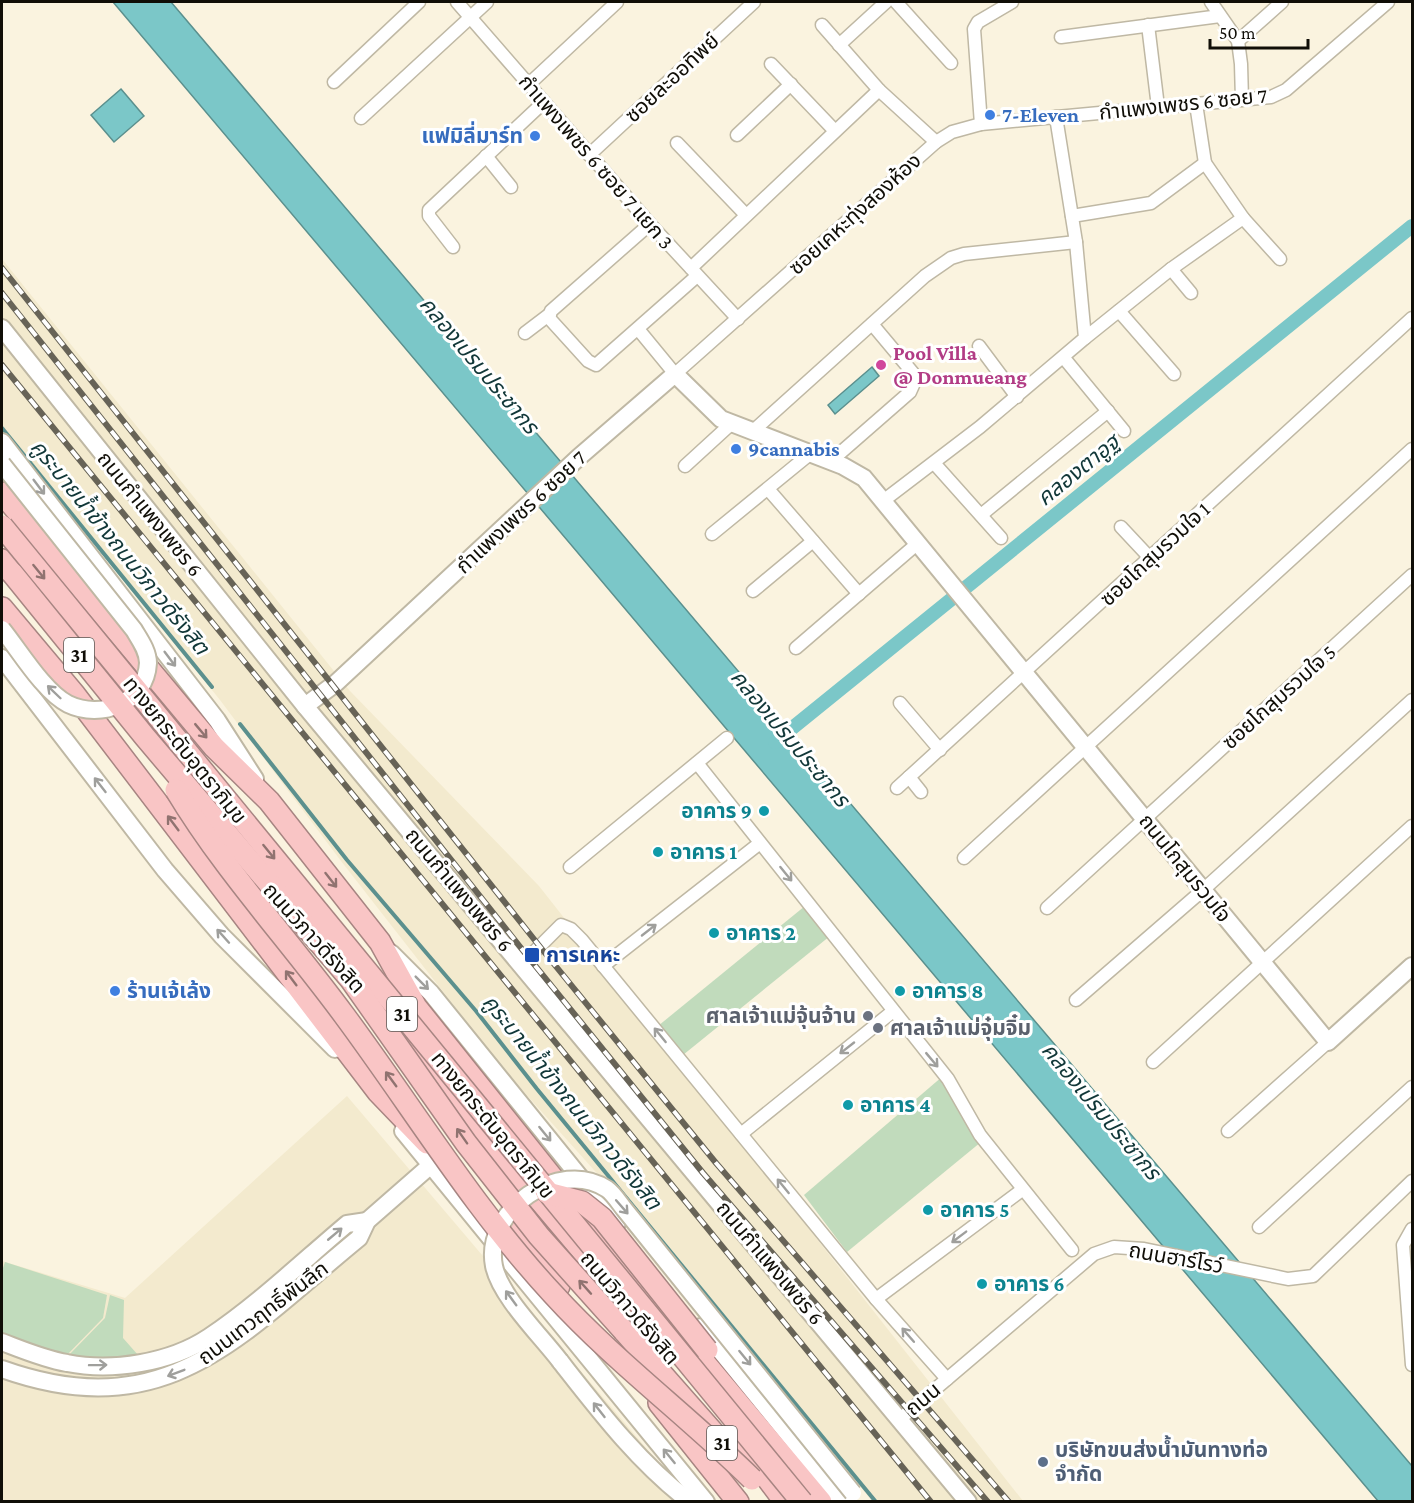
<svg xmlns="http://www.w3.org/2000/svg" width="1414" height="1503" font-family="'Crimson Pro','Noto Sans Thai',serif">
  <rect width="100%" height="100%" fill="#faf3df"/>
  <g fill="#f3eace">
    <polygon points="2,259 350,691 539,886 1023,1501 872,1501 682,1268 505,1071 341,861 220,700 2,428"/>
    <polygon points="347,1096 691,1501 2,1501 2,1261 125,1298"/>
  </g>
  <g fill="#c1dbbc">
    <polygon points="805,906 830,936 683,1055 658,1026"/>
    <polygon points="943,1076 981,1142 847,1252 804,1195"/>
    <polygon points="5,1262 107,1295 103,1318 65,1357 2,1334 2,1271"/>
    <polygon points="110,1295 124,1300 123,1338 138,1355 110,1361 68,1356 105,1318"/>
  </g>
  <g fill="#7bc7c8" stroke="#5b908e" stroke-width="1.5">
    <polygon points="113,2 171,2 1412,1466 1412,1501 1378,1501"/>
    <polygon points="121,89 144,116 114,142 91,115"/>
    <polygon points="872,367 879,376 835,414 828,405"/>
  </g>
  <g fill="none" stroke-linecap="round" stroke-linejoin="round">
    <g stroke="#5b908e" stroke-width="4">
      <polyline points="2,428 212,687"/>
      <polyline points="240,724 347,860 476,1011 537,1089 876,1502"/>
    </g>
    <polyline stroke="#7bc7c8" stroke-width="14" points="775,742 1412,226"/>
    <defs>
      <g id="street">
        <polyline points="457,2 650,224 738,319"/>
        <polyline points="896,2 951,63"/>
        <polyline points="1211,2 1238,41 1241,64 1242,100"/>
        <polyline points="822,25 879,90 936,142"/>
        <polyline points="1148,25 1158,107"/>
        <polyline points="1061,37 1220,16"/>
        <polyline points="1238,41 1282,2"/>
        <polyline points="839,45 886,2"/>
        <polyline points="771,64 835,131"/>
        <polyline points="334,82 419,2"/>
        <polyline points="528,85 617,2"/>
        <polyline points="1196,104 1205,163"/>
        <polyline points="361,118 487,2"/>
        <polyline points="981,124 974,29 978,22 1012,2"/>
        <polyline points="737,135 791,84"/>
        <polyline points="677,143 746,215"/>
        <polyline points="589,155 754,2"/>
        <polyline points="486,156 511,187"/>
        <polyline points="1072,216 1151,203 1205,163 1243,218 1171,269 1085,338"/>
        <polyline points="1243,218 1280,259"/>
        <polyline points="650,224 551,311 549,318 588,361 596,365 697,276"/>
        <polyline points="453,247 429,216 429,210 544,102"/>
        <polyline points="691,268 879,90"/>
        <polyline points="1171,269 1191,293"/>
        <polyline points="1119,311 1174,374"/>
        <polyline points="638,329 675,374 936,142 952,132 981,124 1271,97 1286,90 1388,2"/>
        <polyline points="525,333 550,314"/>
        <polyline points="979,346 1017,397"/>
        <polyline points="1064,358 1124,431"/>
        <polyline points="753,431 925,276 951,258 964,254 1076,242"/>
        <polyline points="831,461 910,392 914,383 913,373 872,324"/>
        <polyline points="934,463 1001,538"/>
        <polyline points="685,466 732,423"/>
        <polyline points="768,489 859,594"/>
        <polyline points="883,501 980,427 1085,338 1076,242 1056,117"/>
        <polyline points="981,515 1108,411"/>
        <polyline points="1121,527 1150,558"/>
        <polyline points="712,534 811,453"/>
        <polyline points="753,591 813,541"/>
        <polyline points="796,648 918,543"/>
        <polyline points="900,703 940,750"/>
        <polyline points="697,763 948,1079 980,1135 1072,1250"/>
        <polyline points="909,777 921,792"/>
        <polyline points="897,788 1412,318"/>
        <polyline points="964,858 1412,449"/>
        <polyline points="570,867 727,738"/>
        <polyline points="1047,908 1412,575"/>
        <polyline points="521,965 561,925 571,929 582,940 876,1299 947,1379"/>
        <polyline points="603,966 760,843"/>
        <polyline points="1076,1000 1203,890 1412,700"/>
        <polyline points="1153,1062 1412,826"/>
        <polyline points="1228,1131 1328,1042"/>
        <polyline points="741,1134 892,1012"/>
        <polyline points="1259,1227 1412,1087"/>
        <polyline points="1412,1229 1403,1245 1412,1365"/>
        <polyline points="876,1299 1022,1190"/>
        <polyline points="900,1419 1094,1254 1114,1247 1144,1249 1288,1279 1313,1276 1412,1181"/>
      </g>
      <g id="secondary">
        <polyline points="2,328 305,706 968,1502"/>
        <polyline points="2,442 217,720 255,779"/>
        <polyline points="2,658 165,870 222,936 335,1049"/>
        <polyline points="305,706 336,683 579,457 675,374 721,419 843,466 864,478 1328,1042 1412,966"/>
        <polyline points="391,953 431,993 617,1223"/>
        <polyline points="403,1131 706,1502"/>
        <polyline points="701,1327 843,1502"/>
        <path d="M2,1342C23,1350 44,1359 67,1363C112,1372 170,1363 209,1337C257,1305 303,1261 347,1224L367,1221"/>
        <path d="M560,1361C600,1412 638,1462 690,1502"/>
        <path d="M2,1369C168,1428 240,1335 359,1238L367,1221L431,1165"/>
      </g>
      <g id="highway">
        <polyline points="2,493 214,747 269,801 380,942 416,1007 607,1246 821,1502"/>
        <polyline points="2,560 12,573"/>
        <polyline points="2,608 75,695 378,1092 427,1143"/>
        <polyline points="386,1018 602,1274"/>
        <polyline points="507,1226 559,1286"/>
        <polyline points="624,1331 719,1439"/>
        <polyline points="659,1403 738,1502"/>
        <polyline points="735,1435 785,1502"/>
      </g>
    </defs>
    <use href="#street" stroke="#bfb8a4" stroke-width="15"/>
    <use href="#secondary" stroke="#bfb8a4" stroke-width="20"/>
    <use href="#highway" stroke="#a78582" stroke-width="24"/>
    <use href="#street" stroke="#fff" stroke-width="12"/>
    <use href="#secondary" stroke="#fff" stroke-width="16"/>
    <use href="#highway" stroke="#f9c5c5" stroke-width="21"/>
    <defs>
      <g id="rail">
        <polyline points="2,268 541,948 716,1163 1009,1502"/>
        <polyline points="2,293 529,958 703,1173 988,1502"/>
        <polyline points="2,365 931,1502"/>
      </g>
    </defs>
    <use href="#rail" stroke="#676357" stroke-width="6"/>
    <use href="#rail" stroke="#fff" stroke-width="4" stroke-dasharray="11" stroke-linecap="butt"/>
    <defs>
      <g id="secondary-bridge">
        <path d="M2,464L134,630C140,640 148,651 148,663C146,703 101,720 68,704C44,692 19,650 2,629"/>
        <path d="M560,1361C541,1336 500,1296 494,1266C483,1211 559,1157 607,1189C614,1194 620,1204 625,1210L853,1493"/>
      </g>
      <g id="highway-bridge">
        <polyline points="2,526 802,1502"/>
        <polyline points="12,573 145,737 351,980 466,1143 539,1236 624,1331"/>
        <path d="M176,790C224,870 289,940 344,1015C413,1108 474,1209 553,1294C614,1361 688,1416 752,1479"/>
        <polyline points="547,1193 582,1202 602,1218 707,1350"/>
      </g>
    </defs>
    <use href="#secondary-bridge" stroke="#bfb8a4" stroke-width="20" stroke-linecap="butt"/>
    <use href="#highway-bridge" stroke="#a78582" stroke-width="24" stroke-linecap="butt"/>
    <use href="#secondary-bridge" stroke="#fff" stroke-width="16"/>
    <use href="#highway-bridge" stroke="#f9c5c5" stroke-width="21"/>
  </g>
  <defs><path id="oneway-shaft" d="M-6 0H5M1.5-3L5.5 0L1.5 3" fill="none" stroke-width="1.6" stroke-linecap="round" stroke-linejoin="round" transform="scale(1.5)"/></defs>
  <g stroke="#9f9f9c">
    <use href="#oneway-shaft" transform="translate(39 487) rotate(53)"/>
    <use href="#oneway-shaft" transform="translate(170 659) rotate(53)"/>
    <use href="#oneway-shaft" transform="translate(54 692) rotate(-136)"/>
    <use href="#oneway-shaft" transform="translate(100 785) rotate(-128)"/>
    <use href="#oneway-shaft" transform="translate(786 874) rotate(51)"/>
    <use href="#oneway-shaft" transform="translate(649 930) rotate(-38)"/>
    <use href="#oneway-shaft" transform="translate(223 936) rotate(-132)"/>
    <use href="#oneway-shaft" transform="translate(422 983) rotate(45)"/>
    <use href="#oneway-shaft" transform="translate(660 1035) rotate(-129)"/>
    <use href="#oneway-shaft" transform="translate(847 1048) rotate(142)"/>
    <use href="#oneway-shaft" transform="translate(932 1060) rotate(50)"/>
    <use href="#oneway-shaft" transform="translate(545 1134) rotate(51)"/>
    <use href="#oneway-shaft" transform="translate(783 1186) rotate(-129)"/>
    <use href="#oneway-shaft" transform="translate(622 1207) rotate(49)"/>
    <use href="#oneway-shaft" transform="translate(335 1234) rotate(-40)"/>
    <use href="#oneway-shaft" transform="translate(959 1237) rotate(143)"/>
    <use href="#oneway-shaft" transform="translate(511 1298) rotate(-126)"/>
    <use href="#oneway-shaft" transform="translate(908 1335) rotate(-131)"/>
    <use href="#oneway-shaft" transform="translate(745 1358) rotate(51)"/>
    <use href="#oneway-shaft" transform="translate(98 1365) rotate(-1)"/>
    <use href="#oneway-shaft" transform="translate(176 1373) rotate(159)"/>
    <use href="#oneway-shaft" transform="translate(599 1410) rotate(-128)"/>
    <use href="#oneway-shaft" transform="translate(669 1456) rotate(-129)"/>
  </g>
  <g stroke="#907370">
    <use href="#oneway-shaft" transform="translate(39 572) rotate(51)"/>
    <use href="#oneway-shaft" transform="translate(201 731) rotate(50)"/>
    <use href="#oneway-shaft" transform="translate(173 823) rotate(-127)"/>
    <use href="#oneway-shaft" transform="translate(269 852) rotate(51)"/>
    <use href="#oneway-shaft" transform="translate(331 880) rotate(52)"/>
    <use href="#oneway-shaft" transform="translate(291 978) rotate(-127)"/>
    <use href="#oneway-shaft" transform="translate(391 1079) rotate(-126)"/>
    <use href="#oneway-shaft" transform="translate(462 1136) rotate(-125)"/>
    <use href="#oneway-shaft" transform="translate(585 1287) rotate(-132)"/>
  </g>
  <g fill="#3f7fe0" stroke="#fff" stroke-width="2">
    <circle cx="990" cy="115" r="6"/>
    <circle cx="535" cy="136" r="6"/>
    <circle cx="736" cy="449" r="6"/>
    <circle cx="115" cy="991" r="6"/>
  </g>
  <circle fill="#d1479c" stroke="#fff" stroke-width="2" cx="881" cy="365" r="6"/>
  <g fill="#0f9aa8" stroke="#fff" stroke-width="2">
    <circle cx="764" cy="811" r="6"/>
    <circle cx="658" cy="852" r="6"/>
    <circle cx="714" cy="933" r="6"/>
    <circle cx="900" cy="991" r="6"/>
    <circle cx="848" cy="1105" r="6"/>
    <circle cx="928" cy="1210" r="6"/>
    <circle cx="982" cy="1284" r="6"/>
  </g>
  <rect fill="#1a4fb4" stroke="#fff" stroke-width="2" x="524" y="947" width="16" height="16" rx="3"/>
  <g fill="#6b7280" stroke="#fff" stroke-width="2">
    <circle cx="868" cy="1016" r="6"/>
    <circle cx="878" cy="1028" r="6"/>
  </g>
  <circle fill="#5c6f8a" stroke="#fff" stroke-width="2" cx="1043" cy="1462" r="6"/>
  <g text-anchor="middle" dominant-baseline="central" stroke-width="6" stroke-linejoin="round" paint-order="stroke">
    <g fill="#fff" stroke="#585651" stroke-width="1.5">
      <rect x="64" y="638" width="30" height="34" rx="4.5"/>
      <rect x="387" y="997" width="30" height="34" rx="4.5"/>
      <rect x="707" y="1426" width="30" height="34" rx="4.5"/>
    </g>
    <g font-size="20" font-weight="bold" fill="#100e07">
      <text x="79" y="655">31</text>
      <text x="402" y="1014">31</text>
      <text x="722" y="1443">31</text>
    </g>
    <g font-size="21" fill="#100e07" stroke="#fff">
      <text transform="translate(672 78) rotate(-43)">ซอยละออทิพย์</text>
      <text transform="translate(1183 104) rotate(-6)">กำแพงเพชร 6 ซอย 7</text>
      <text transform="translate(596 162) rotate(49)">กำแพงเพชร 6 ซอย 7 แยก 3</text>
      <text transform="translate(855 214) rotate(-42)">ซอยเคหะทุ่งสองห้อง</text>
      <text transform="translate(521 512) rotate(-43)">กำแพงเพชร 6 ซอย 7</text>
      <text transform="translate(150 514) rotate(51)">ถนนกำแพงเพชร 6</text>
      <text transform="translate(1155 554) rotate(-43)">ซอยโกสุมรวมใจ 1</text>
      <text transform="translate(1279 697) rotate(-42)">ซอยโกสุมรวมใจ 5</text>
      <text transform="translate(185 750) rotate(51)">ทางยกระดับอุตราภิมุข</text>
      <text transform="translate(1185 868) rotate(51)">ถนนโกสุมรวมใจ</text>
      <text transform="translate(459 890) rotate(50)">ถนนกำแพงเพชร 6</text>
      <text transform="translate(314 938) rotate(48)">ถนนวิภาวดีรังสิต</text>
      <text transform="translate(493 1125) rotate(51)">ทางยกระดับอุตราภิมุข</text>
      <text transform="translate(1176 1258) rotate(10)">ถนนฮาร์โรว์</text>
      <text transform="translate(770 1263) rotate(50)">ถนนกำแพงเพชร 6</text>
      <text transform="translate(630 1308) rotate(50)">ถนนวิภาวดีรังสิต</text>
      <text transform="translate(263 1313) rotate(-37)">ถนนเทวฤทธิ์พันลึก</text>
      <text transform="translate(923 1399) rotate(-40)">ถนน</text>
    </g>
    <g font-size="21" font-weight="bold" fill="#366cbe" stroke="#fff" text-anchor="start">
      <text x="1002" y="115">7-Eleven</text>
      <text x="523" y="136" text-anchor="end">แฟมิลี่มาร์ท</text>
      <text x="748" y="449">9cannabis</text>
      <text x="127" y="991">ร้านเจ้เล้ง</text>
    </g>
    <g font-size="21" font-weight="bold" fill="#b23c85" stroke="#fff" text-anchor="start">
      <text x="893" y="353">Pool Villa<tspan x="893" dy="24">@ Donmueang</tspan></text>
    </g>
    <g font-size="21" font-weight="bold" fill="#0d838f" stroke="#fff" text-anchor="start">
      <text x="752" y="811" text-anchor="end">อาคาร 9</text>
      <text x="670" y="852">อาคาร 1</text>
      <text x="726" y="933">อาคาร 2</text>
      <text x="912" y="991">อาคาร 8</text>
      <text x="860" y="1105">อาคาร 4</text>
      <text x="940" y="1210">อาคาร 5</text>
      <text x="994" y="1284">อาคาร 6</text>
    </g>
    <g font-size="21" font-weight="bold" fill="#164399" stroke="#fff" text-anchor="start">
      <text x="546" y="955">การเคหะ</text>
    </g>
    <g font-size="21" font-weight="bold" fill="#5b616d" stroke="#fff" text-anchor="end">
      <text x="856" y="1016">ศาลเจ้าแม่จุ้นจ้าน</text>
      <text x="890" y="1028" text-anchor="start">ศาลเจ้าแม่จุ๋มจิ๋ม</text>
    </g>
    <g font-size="21" font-weight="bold" fill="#4e5e75" stroke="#fff" text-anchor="start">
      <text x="1055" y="1450">บริษัทขนส่งน้ำมันทางท่อ<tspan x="1055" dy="24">จำกัด</tspan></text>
    </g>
    <g font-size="22" font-style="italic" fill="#113738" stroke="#fff">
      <text transform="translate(479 365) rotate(50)">คลองเปรมประชากร</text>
      <text transform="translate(1078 470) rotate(-39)">คลองตาอูฐ</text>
      <text transform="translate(120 547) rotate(51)">คูระบายน้ำข้างถนนวิภาวดีรังสิต</text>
      <text transform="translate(790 738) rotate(50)">คลองเปรมประชากร</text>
      <text transform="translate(572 1102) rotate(51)">คูระบายน้ำข้างถนนวิภาวดีรังสิต</text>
      <text transform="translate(1101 1111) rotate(50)">คลองเปรมประชากร</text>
    </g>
  </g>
  <rect width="1414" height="1503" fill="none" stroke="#100e07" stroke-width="6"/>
  <path d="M1210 39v9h98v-9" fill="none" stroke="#100e07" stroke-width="3"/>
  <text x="1219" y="39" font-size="18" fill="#100e07" stroke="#ffffff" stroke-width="4.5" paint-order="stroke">50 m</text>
</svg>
